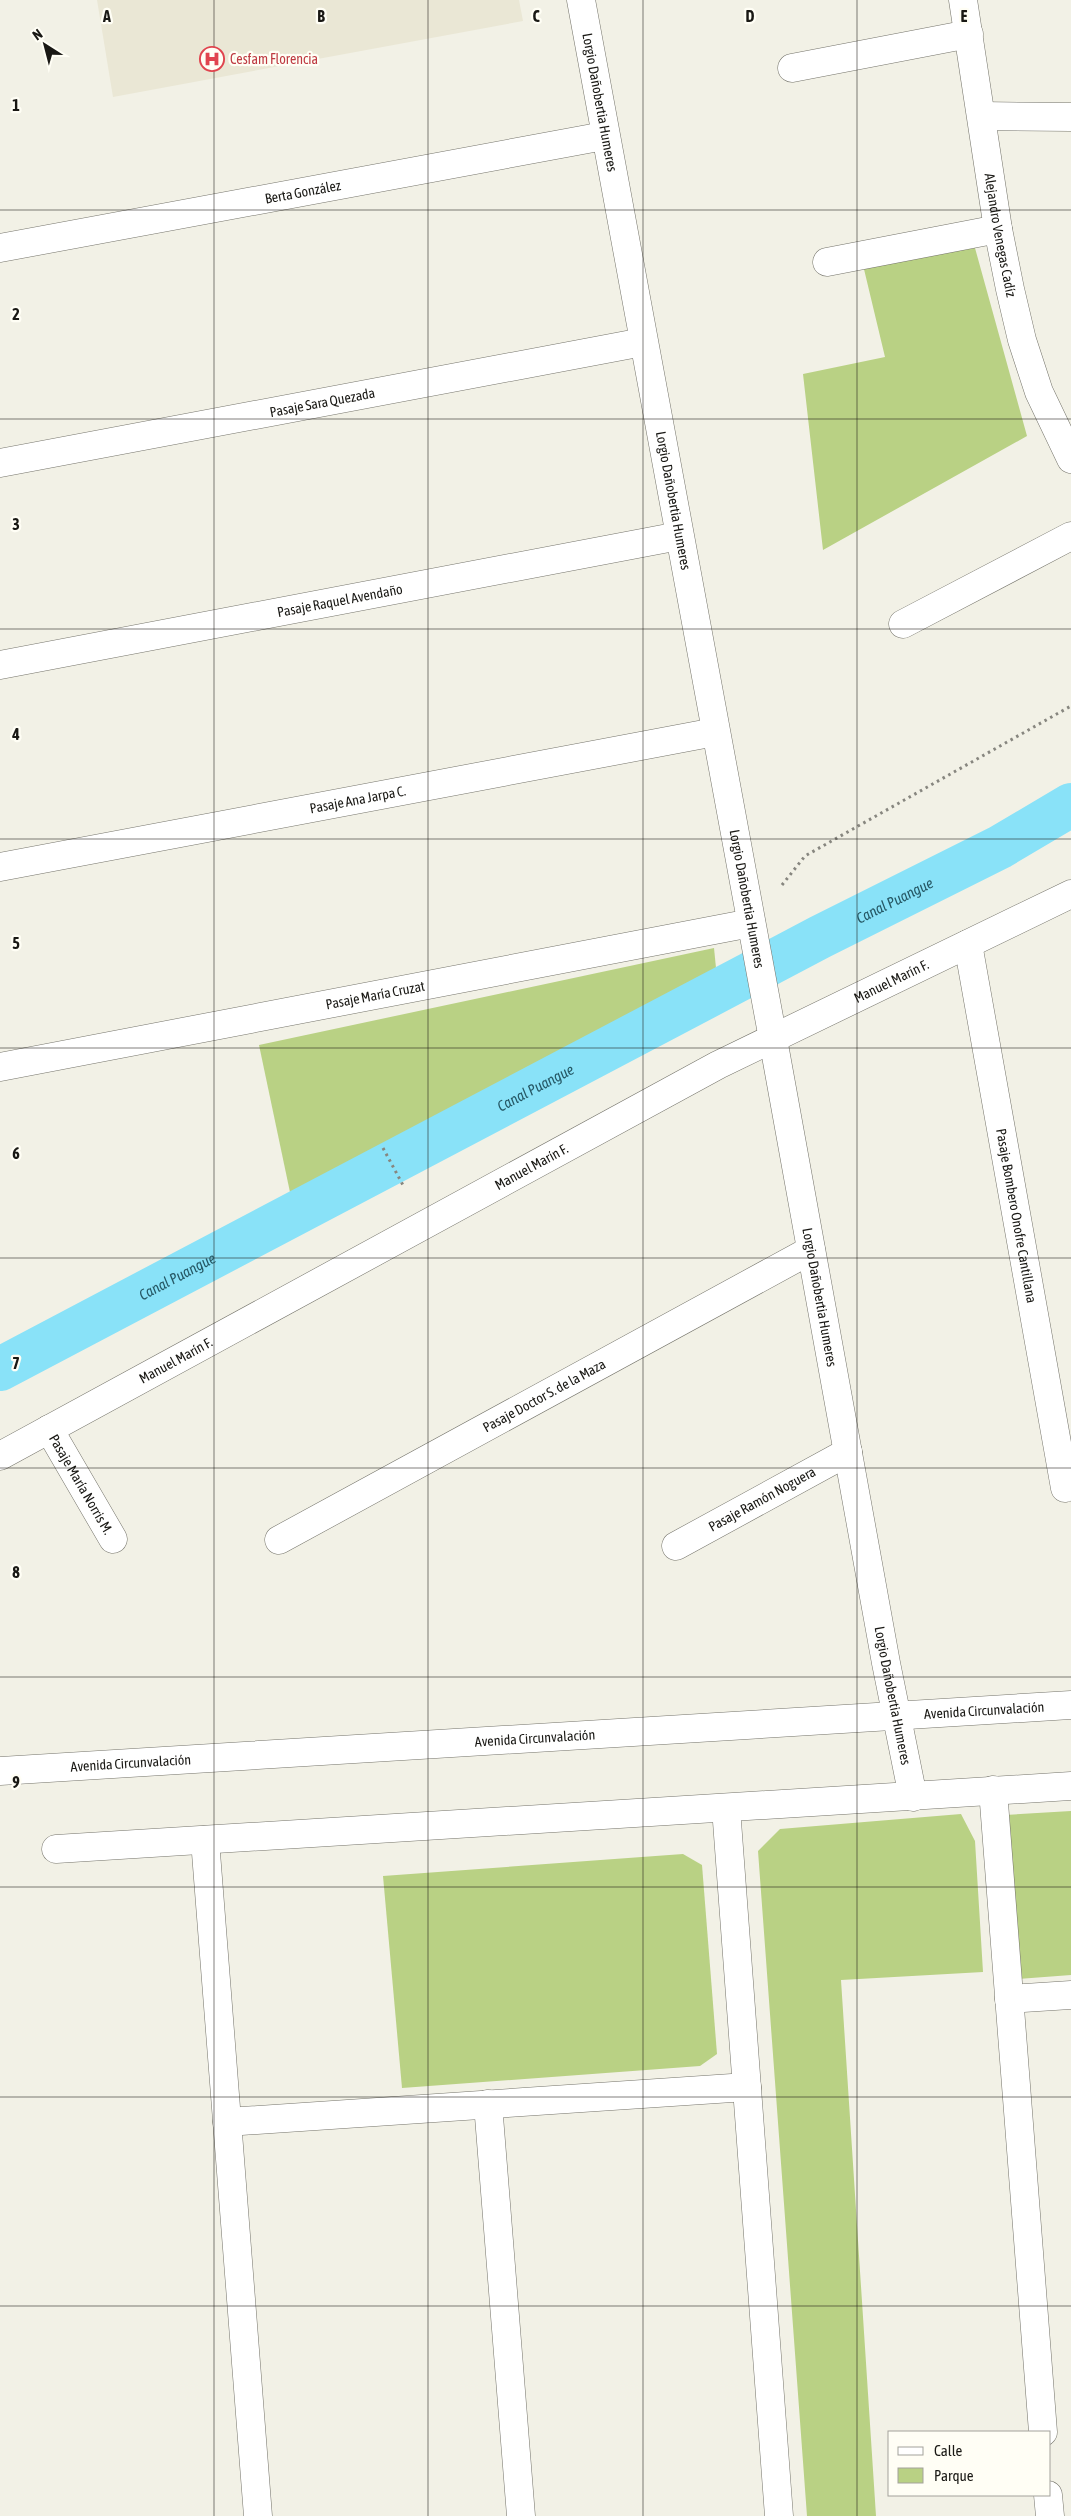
<svg xmlns="http://www.w3.org/2000/svg" width="1071" height="2516" font-family="'Asap Condensed',sans-serif">
  <rect width="100%" height="100%" fill="#f2f1e6"/>
  <polygon fill="#eae7d5" points="97,0 519,0 523,21 113,97"/>
  <g fill="#b9d184">
    <polygon points="975,248 1027,436 823,550 803,374 885,357 863,265"/>
    <polygon points="714,948 717,978 291,1197 259,1045"/>
    <polygon points="1071,1811 1071,1975 1018,1979 1005,1815"/>
    <polygon points="961,1814 975,1841 983,1972 841,1980 876,2516 807,2516 758,1851 780,1829"/>
    <polygon points="683,1854 702,1865 717,2054 700,2066 402,2088 383,1876"/>
  </g>
  <g fill="none" stroke-linecap="round" stroke-linejoin="round">
    <path stroke="#89e2f8" stroke-width="44" id="s1" d="M0,1369L820,937L1000,847L1071,805"/>
    <defs>
      <g id="minor">
        <path id="s2" d="M581,0L773,1039L886,1663L913,1797"/>
        <path id="s3" d="M963,0L998,229L1010,289L1022,340L1039,392L1071,459"/>
        <polyline points="792,68 969,34"/>
        <polyline points="982,116 1071,117"/>
        <path id="s4" d="M0,248L604,136"/>
        <polyline points="827,262 998,229"/>
        <path id="s5" d="M0,463L643,342"/>
        <polyline points="903,624 1071,536"/>
        <path id="s6" d="M0,665L679,536"/>
        <path id="s7" d="M0,867L715,732"/>
        <path id="s8" d="M968,944L1065,1488"/>
        <path id="s9" d="M0,1067L751,923"/>
        <path id="s10" d="M49,1429L113,1539"/>
        <path id="s11" d="M0,1456L718,1065L1071,894"/>
        <path id="s12" d="M279,1540L811,1250"/>
        <path id="s13" d="M676,1546L848,1452"/>
        <path id="s14" d="M0,1771L1071,1705"/>
        <polyline points="993,1790 1043,2432"/>
        <polyline points="726,1808 779,2516"/>
        <polyline points="205,1840 258,2516"/>
        <polyline points="56,1849 1071,1786"/>
        <polyline points="1009,1999 1071,1995"/>
        <polyline points="488,2104 521,2516"/>
        <polyline points="227,2122 747,2087"/>
        <polyline points="1048,2495 1050,2516"/>
      </g>
    </defs>
    <use href="#minor" stroke="#75746b" stroke-width="29"/>
    <g stroke="#87867f" stroke-width="3" stroke-dasharray="2.5 4" stroke-linecap="butt">
      <polyline points="782,885 805,856 1071,706"/>
      <polyline points="383,1148 404,1187"/>
    </g>
    <use href="#minor" stroke="#fff" stroke-width="28"/>
  </g>
  <path fill="none" stroke="#191814" stroke-width="1" stroke-opacity="0.55" d="M214,0V2516M428,0V2516M643,0V2516M857,0V2516M0,210H1071M0,419H1071M0,629H1071M0,839H1071M0,1048H1071M0,1258H1071M0,1468H1071M0,1677H1071M0,1887H1071M0,2097H1071M0,2306H1071"/>
  <defs>
    <symbol id="hospital-ring" viewBox="-11 -11 22 22"><circle r="9.5" fill="#fffef5" stroke="#e0444e" stroke-width="1.5"/><path d="M-5-5h3v3.5h4V-5h3V5h-3V1.5h-4V5h-3Z" fill="#e0444e"/></symbol>
  </defs>
  <g fill-rule="evenodd">
    <use href="#hospital-ring" x="198" y="45" width="28" height="28"/>
  </g>
  <g text-anchor="middle" dominant-baseline="central" stroke-width="4.5" stroke-linejoin="round" paint-order="stroke">
    <g font-size="14" fill="#be3a42" stroke="#fffef5" text-anchor="start">
      <text x="230" y="59">Cesfam Florencia</text>
    </g>
    <g font-size="14" fill="#191814" stroke="#fffef5">
      <text stroke="none"><textPath href="#s2" startOffset="104">Lorgio Dañobertia Humeres</textPath></text>
      <text stroke="none"><textPath href="#s4" startOffset="308">Berta González</textPath></text>
      <text stroke="none"><textPath href="#s3" startOffset="238">Alejandro Venegas Cadíz</textPath></text>
      <text stroke="none"><textPath href="#s5" startOffset="328">Pasaje Sara Quezada</textPath></text>
      <text stroke="none"><textPath href="#s2" startOffset="509">Lorgio Dañobertia Humeres</textPath></text>
      <text stroke="none"><textPath href="#s6" startOffset="346">Pasaje Raquel Avendaño</textPath></text>
      <text stroke="none"><textPath href="#s7" startOffset="364">Pasaje Ana Jarpa C.</textPath></text>
      <text stroke="none"><textPath href="#s2" startOffset="914">Lorgio Dañobertia Humeres</textPath></text>
      <text stroke="none"><textPath href="#s11" startOffset="1010">Manuel Marín F.</textPath></text>
      <text stroke="none"><textPath href="#s9" startOffset="382">Pasaje María Cruzat</textPath></text>
      <text stroke="none"><textPath href="#s11" startOffset="605">Manuel Marín F.</textPath></text>
      <text stroke="none"><textPath href="#s8" startOffset="276">Pasaje Bombero Onofre Cantillana</textPath></text>
      <text stroke="none"><textPath href="#s2" startOffset="1319">Lorgio Dañobertia Humeres</textPath></text>
      <text stroke="none"><textPath href="#s11" startOffset="200">Manuel Marín F.</textPath></text>
      <text stroke="none"><textPath href="#s12" startOffset="302">Pasaje Doctor S. de la Maza</textPath></text>
      <text stroke="none"><textPath href="#s10" startOffset="64">Pasaje María Norris M.</textPath></text>
      <text stroke="none"><textPath href="#s13" startOffset="98">Pasaje Ramón Noguera</textPath></text>
      <text stroke="none"><textPath href="#s2" startOffset="1724">Lorgio Dañobertia Humeres</textPath></text>
      <text stroke="none"><textPath href="#s14" startOffset="986">Avenida Circunvalación</textPath></text>
      <text stroke="none"><textPath href="#s14" startOffset="536">Avenida Circunvalación</textPath></text>
      <text stroke="none"><textPath href="#s14" startOffset="131">Avenida Circunvalación</textPath></text>
    </g>
    <g font-size="15" font-style="italic" fill="#265865" stroke="#fffef5">
      <text stroke="none"><textPath href="#s1" startOffset="1010">Canal Puangue</textPath></text>
      <text stroke="none"><textPath href="#s1" startOffset="605">Canal Puangue</textPath></text>
      <text stroke="none"><textPath href="#s1" startOffset="200">Canal Puangue</textPath></text>
    </g>
  </g>
  <g font-size="16" text-anchor="middle" font-weight="bold" fill="#191814" stroke="#fffef5" stroke-width="4.5" stroke-linejoin="round" paint-order="stroke">
    <text x="107" y="22">A</text>
    <text x="321" y="22">B</text>
    <text x="536" y="22">C</text>
    <text x="750" y="22">D</text>
    <text x="964" y="22">E</text>
    <text x="16" y="111">1</text>
    <text x="16" y="320">2</text>
    <text x="16" y="530">3</text>
    <text x="16" y="740">4</text>
    <text x="16" y="949">5</text>
    <text x="16" y="1159">6</text>
    <text x="16" y="1369">7</text>
    <text x="16" y="1578">8</text>
    <text x="16" y="1788">9</text>
  </g>
  <rect x="888" y="2431" width="162" height="65" fill="#fffef5" stroke="#a3a29b"/>
  <rect x="898" y="2447" width="25" height="8" fill="#ffffff" stroke="#a3a29b"/>
  <text x="934" y="2456" font-size="15" fill="#191814">Calle</text>
  <rect x="898" y="2468" width="25" height="15" fill="#b9d184" stroke="#a3a29b"/>
  <text x="934" y="2481" font-size="15" fill="#191814">Parque</text>
  <g transform="translate(45 45) rotate(324)" stroke="#fffef5" stroke-width="4" paint-order="stroke">
  <path d="M0-4L9 19L0 12L-9 19Z" fill="#191814"/>
  <text y="-8" font-size="14" font-weight="bold" text-anchor="middle" fill="#191814">N</text>
  </g>
</svg>
